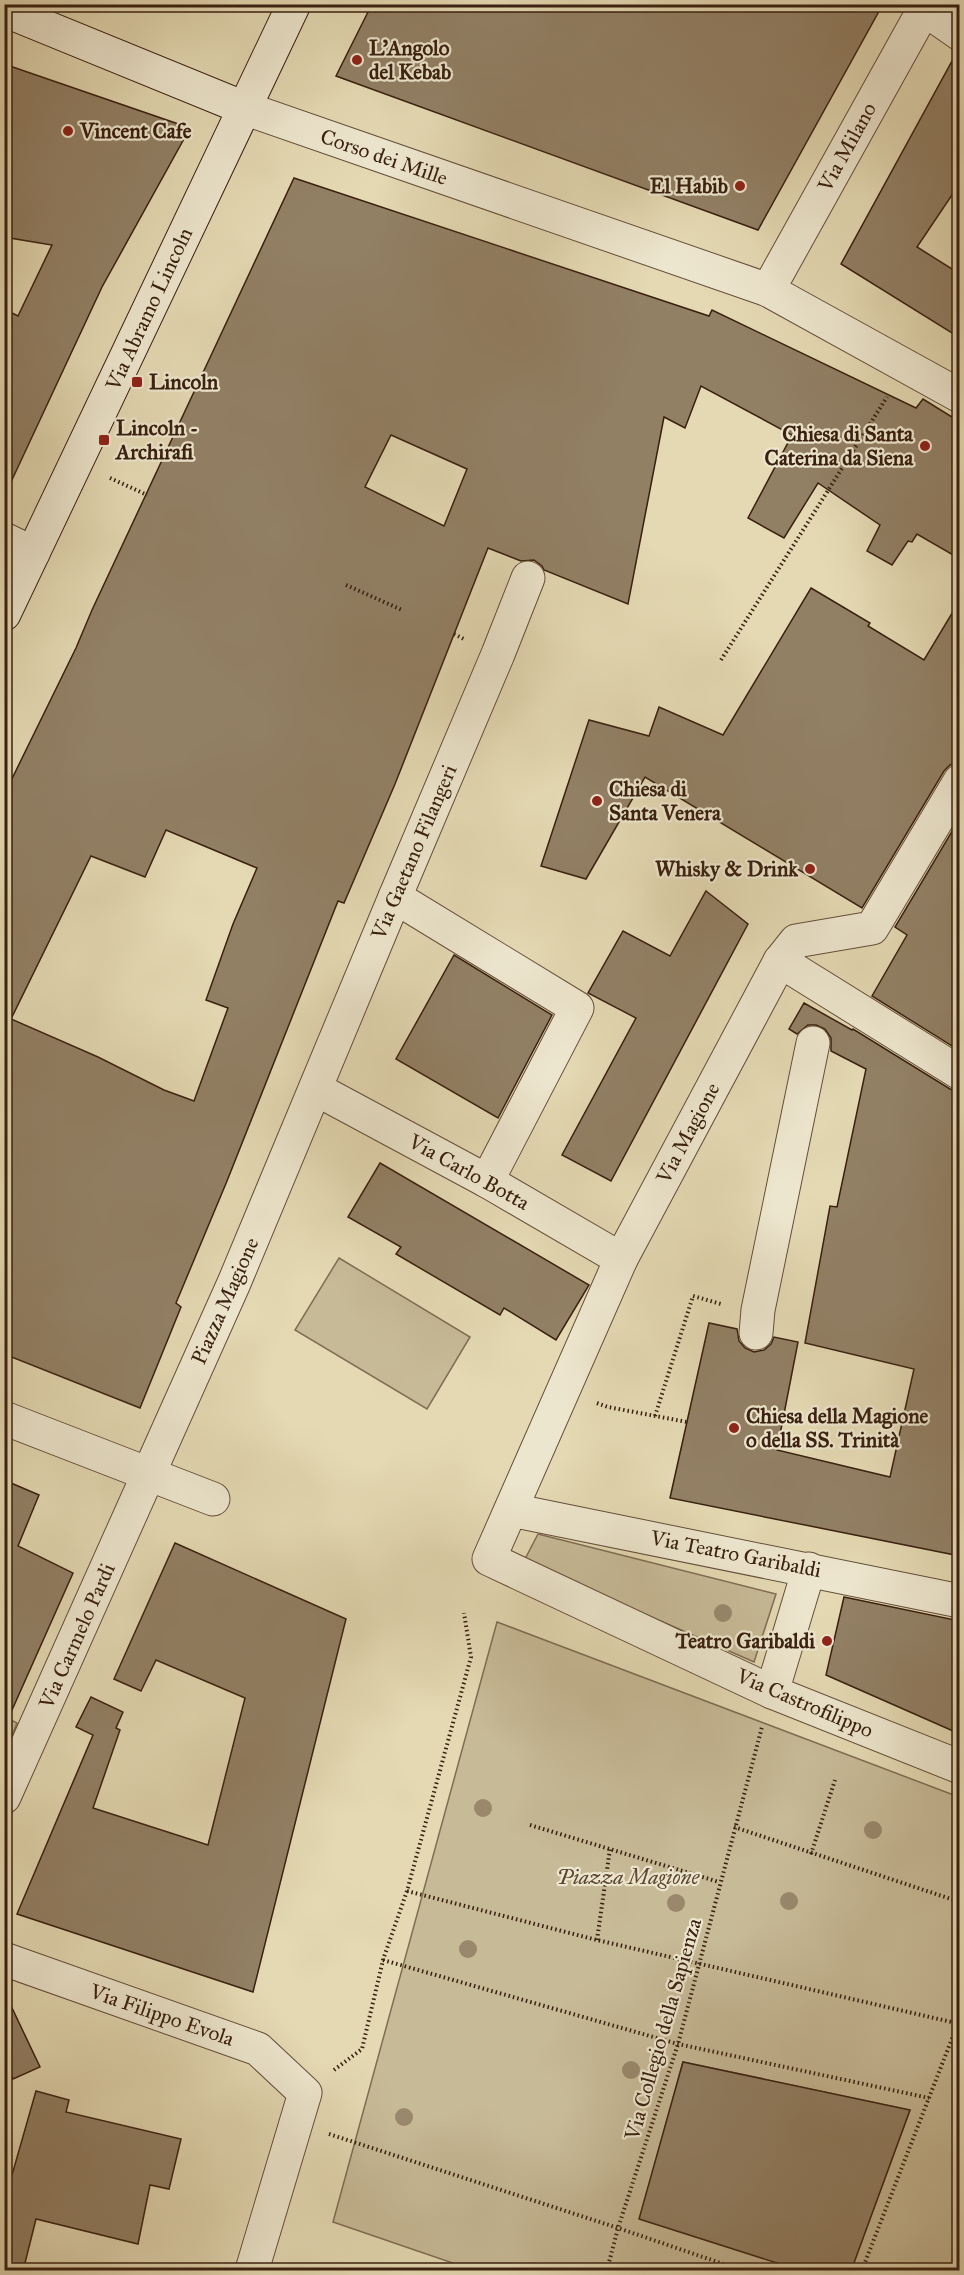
<svg xmlns="http://www.w3.org/2000/svg" width="964" height="2275" font-family="'IM FELL Great Primer',serif">
  <rect width="100%" height="100%" fill="#e4d9b3"/>
  <filter id="stains"><feTurbulence type="fractalNoise" baseFrequency=".00333" numOctaves="4"/><feColorMatrix values="0 0 0 0 .2 0 0 0 0 .09 0 0 0 0 .02 0 0 0 .5 -.17"/></filter>
  <radialGradient id="worn" r=".72"><stop offset=".6" stop-color="#630" stop-opacity="0"/><stop offset="1" stop-color="#630" stop-opacity=".3"/></radialGradient>
  <g fill="#c7ba97" stroke="#806d54" stroke-width="1.5">
    <polygon points="339,1258 470,1337 427,1409 295,1330"/>
    <polygon points="538,1534 776,1594 754,1662 524,1561"/>
    <polygon points="497,1622 959,1797 959,2270 851,2270 910,2110 683,2062 640,2219 802,2270 473,2270 333,2222"/>
    <polygon points="5,1717 17,1723 5,1753"/>
  </g>
  <g fill="#928065" stroke="#392010" stroke-width="1.5" fill-rule="evenodd">
    <polygon points="372,4 883,4 758,230 336,76"/>
    <polygon points="957,52 960,53 960,183 917,247 960,274 960,338 841,264"/>
    <polygon points="4,64 190,128 102,287 4,497 4,309 18,316 52,245 4,237"/>
    <path d="M294,178L709,316L712,310L916,408L923,399L960,422V559L917,534L912,542L908,541L892,565L867,551L880,525L818,483L784,538L748,518L792,435L701,386L685,428L664,417L628,604L544,570L542,566L534,560L521,561L488,548L395,784L344,903L338,901L227,1181L176,1303L181,1307L140,1408L4,1354V795L76,648L92,610ZM391,435L467,469L444,526L365,487ZM166,830L257,868L233,924L206,1000L228,1008L194,1101L164,1090L98,1057L11,1019L91,856L145,877Z"/>
    <polygon points="811,588 870,623 868,626 924,660 960,600 960,762 950,765 944,771 862,908 645,777 586,879 541,866 589,720 649,736 659,707 723,735"/>
    <polygon points="960,818 960,1051 872,996 907,935 895,927"/>
    <polygon points="706,891 748,924 611,1181 562,1155 636,1018 588,993 623,931 670,956"/>
    <polygon points="454,955 552,1015 498,1118 396,1059"/>
    <polygon points="804,1003 852,1030 853,1029 950,1089 960,1092 960,1556 670,1498 709,1323 737,1329 739,1341 745,1348 754,1352 764,1350 771,1344 774,1337 798,1342 777,1450 890,1477 914,1369 805,1343 830,1206 837,1207 866,1069 831,1051 831,1038 825,1029 816,1025 808,1025 797,1034 789,1029"/>
    <polygon points="380,1163 589,1285 556,1340 504,1308 500,1315 396,1254 401,1247 348,1217"/>
    <polygon points="4,1480 39,1495 18,1546 73,1573 4,1728"/>
    <polygon points="175,1543 346,1619 253,1992 17,1914 93,1735 76,1727 91,1697 123,1712 116,1728 120,1730 93,1808 208,1845 245,1698 156,1660 141,1691 114,1679"/>
    <polygon points="844,1597 960,1621 960,1734 826,1675"/>
    <polygon points="4,1991 40,2067 13,2079 4,2061"/>
    <polygon points="683,2062 910,2110 851,2271 802,2271 639,2219"/>
    <polygon points="36,2091 69,2100 66,2112 181,2139 169,2189 150,2185 138,2244 36,2219 23,2271 4,2271 4,2174 12,2175"/>
  </g>
  <g fill="none" stroke-linecap="round" stroke-linejoin="round">
    <defs>
      <g id="street">
        <polyline points="924,9 960,34"/>
        <polyline points="244,108 768,290 960,396"/>
        <polyline points="768,290 927,4"/>
        <polyline points="4,539 33,553"/>
        <polyline points="960,781 872,928 796,941 780,961 621,1259 489,1559 772,1692 960,1767"/>
        <polyline points="395,897 577,1008 487,1181"/>
        <polyline points="780,961 960,1073"/>
        <polyline points="316,1089 487,1181 621,1259"/>
        <polyline points="756,1333 758,1310 813,1043"/>
        <polyline points="4,1418 213,1499"/>
        <polyline points="511,1510 960,1601"/>
        <polyline points="772,1692 809,1569"/>
        <polyline points="4,1797 234,1283 395,897 498,654 528,578"/>
        <polyline points="4,1959 258,2049 305,2093 252,2270"/>
      </g>
      <g id="secondary">
        <polyline points="4,10 244,108"/>
        <polyline points="4,614 294,4"/>
      </g>
    </defs>
    <use href="#street" stroke="#644e39" stroke-width="35"/>
    <use href="#secondary" stroke="#392010" stroke-width="35"/>
    <g stroke="#392010" stroke-width="4" stroke-dasharray="1.5 3" stroke-linecap="butt">
      <polyline points="110,478 147,495"/>
      <polyline points="346,585 402,610"/>
      <polyline points="454,634 464,639"/>
      <polyline points="721,660 887,397"/>
      <polyline points="597,1403 608,1407 687,1422"/>
      <polyline points="655,1416 693,1296 721,1304"/>
      <polyline points="530,1825 719,1882"/>
      <polyline points="734,1827 960,1902"/>
      <polyline points="811,1854 835,1780"/>
      <polyline points="407,1891 597,1940 960,2024"/>
      <polyline points="597,1940 610,1849"/>
      <polyline points="383,1960 678,2044 929,2098"/>
      <polyline points="334,2070 362,2049 383,1960 407,1891 471,1657 464,1613"/>
      <polyline points="329,2134 618,2228 741,2270"/>
      <polyline points="607,2270 618,2228 678,2044 762,1727"/>
      <polyline points="862,2270 960,2018"/>
    </g>
    <use href="#street" stroke="#ede6ce" stroke-width="33"/>
    <use href="#secondary" stroke="#ede6ce" stroke-width="33"/>
  </g>
  <g fill="#99886c">
    <circle cx="723" cy="1613" r="9"/>
    <circle cx="483" cy="1808" r="9"/>
    <circle cx="873" cy="1830" r="9"/>
    <circle cx="789" cy="1901" r="9"/>
    <circle cx="676" cy="1903" r="9"/>
    <circle cx="468" cy="1949" r="9"/>
    <circle cx="631" cy="2070" r="9"/>
    <circle cx="404" cy="2117" r="9"/>
  </g>
  <g fill="#8f2418" stroke="#ede6ce" stroke-width="2">
    <circle cx="357" cy="60" r="6"/>
    <circle cx="68" cy="131" r="6"/>
    <circle cx="740" cy="186" r="6"/>
    <rect x="131" y="376" width="12" height="12" rx="3"/>
    <rect x="98" y="434" width="12" height="12" rx="3"/>
    <circle cx="925" cy="446" r="6"/>
    <circle cx="597" cy="801" r="6"/>
    <circle cx="810" cy="869" r="6"/>
    <circle cx="734" cy="1428" r="6"/>
    <circle cx="827" cy="1641" r="6"/>
  </g>
  <g text-anchor="middle" dominant-baseline="central" stroke-width="4.5" stroke-linejoin="round" paint-order="stroke">
    <g font-size="21" font-weight="bold" fill="#392010" stroke="#ede6ce" text-anchor="start">
      <text x="369" y="48">L'Angolo<tspan x="369" dy="24">del Kebab</tspan></text>
      <text x="80" y="131">Vincent Cafe</text>
      <text x="728" y="186" text-anchor="end">El Habib</text>
      <text x="149" y="382">Lincoln</text>
      <text x="116" y="428">Lincoln -<tspan x="116" dy="24">Archirafi</tspan></text>
      <text x="913" y="434" text-anchor="end">Chiesa di Santa<tspan x="913" dy="24">Caterina da Siena</tspan></text>
      <text x="609" y="789">Chiesa di<tspan x="609" dy="24">Santa Venera</tspan></text>
      <text x="798" y="869" text-anchor="end">Whisky &amp; Drink</text>
      <text x="746" y="1416">Chiesa della Magione<tspan x="746" dy="24">o della SS. Trinità</tspan></text>
      <text x="815" y="1641" text-anchor="end">Teatro Garibaldi</text>
    </g>
    <g font-size="21" fill="#392010" stroke="#ede6ce">
      <text transform="translate(847 147) rotate(-61)">Via Milano</text>
      <text transform="translate(384 157) rotate(19)">Corso dei Mille</text>
      <text transform="translate(149 309) rotate(-65)">Via Abramo Lincoln</text>
      <text transform="translate(414 852) rotate(-67)">Via Gaetano Filangeri</text>
      <text transform="translate(688 1133) rotate(-62)">Via Magione</text>
      <text transform="translate(469 1172) rotate(29)">Via Carlo Botta</text>
      <text transform="translate(225 1301) rotate(-66)">Piazza Magione</text>
      <text transform="translate(736 1554) rotate(11)">Via Teatro Garibaldi</text>
      <text transform="translate(77 1636) rotate(-66)">Via Carmelo Pardi</text>
      <text transform="translate(805 1703) rotate(23)">Via Castrofilippo</text>
      <text transform="translate(162 2015) rotate(19)">Via Filippo Evola</text>
      <text transform="translate(663 2029) rotate(-74)">Via Collegio della Sapienza</text>
    </g>
    <g font-size="21" font-style="italic" fill="#5c4632" stroke="#ede6ce">
      <text x="628" y="1877">Piazza Magione</text>
    </g>
  </g>
  <rect width="964" height="2275" fill="none" stroke="#e4d9b3" stroke-width="24"/>
  <rect x="6" y="6" width="952" height="2263" fill="none" stroke="#392010" stroke-width="3"/>
  <rect x="12" y="12" width="940" height="2251" fill="none" stroke="#392010" stroke-width="1.5"/>
  <rect width="100%" height="100%" filter="url(#stains)"/>
  <rect width="100%" height="100%" fill="url(#worn)"/>
</svg>
